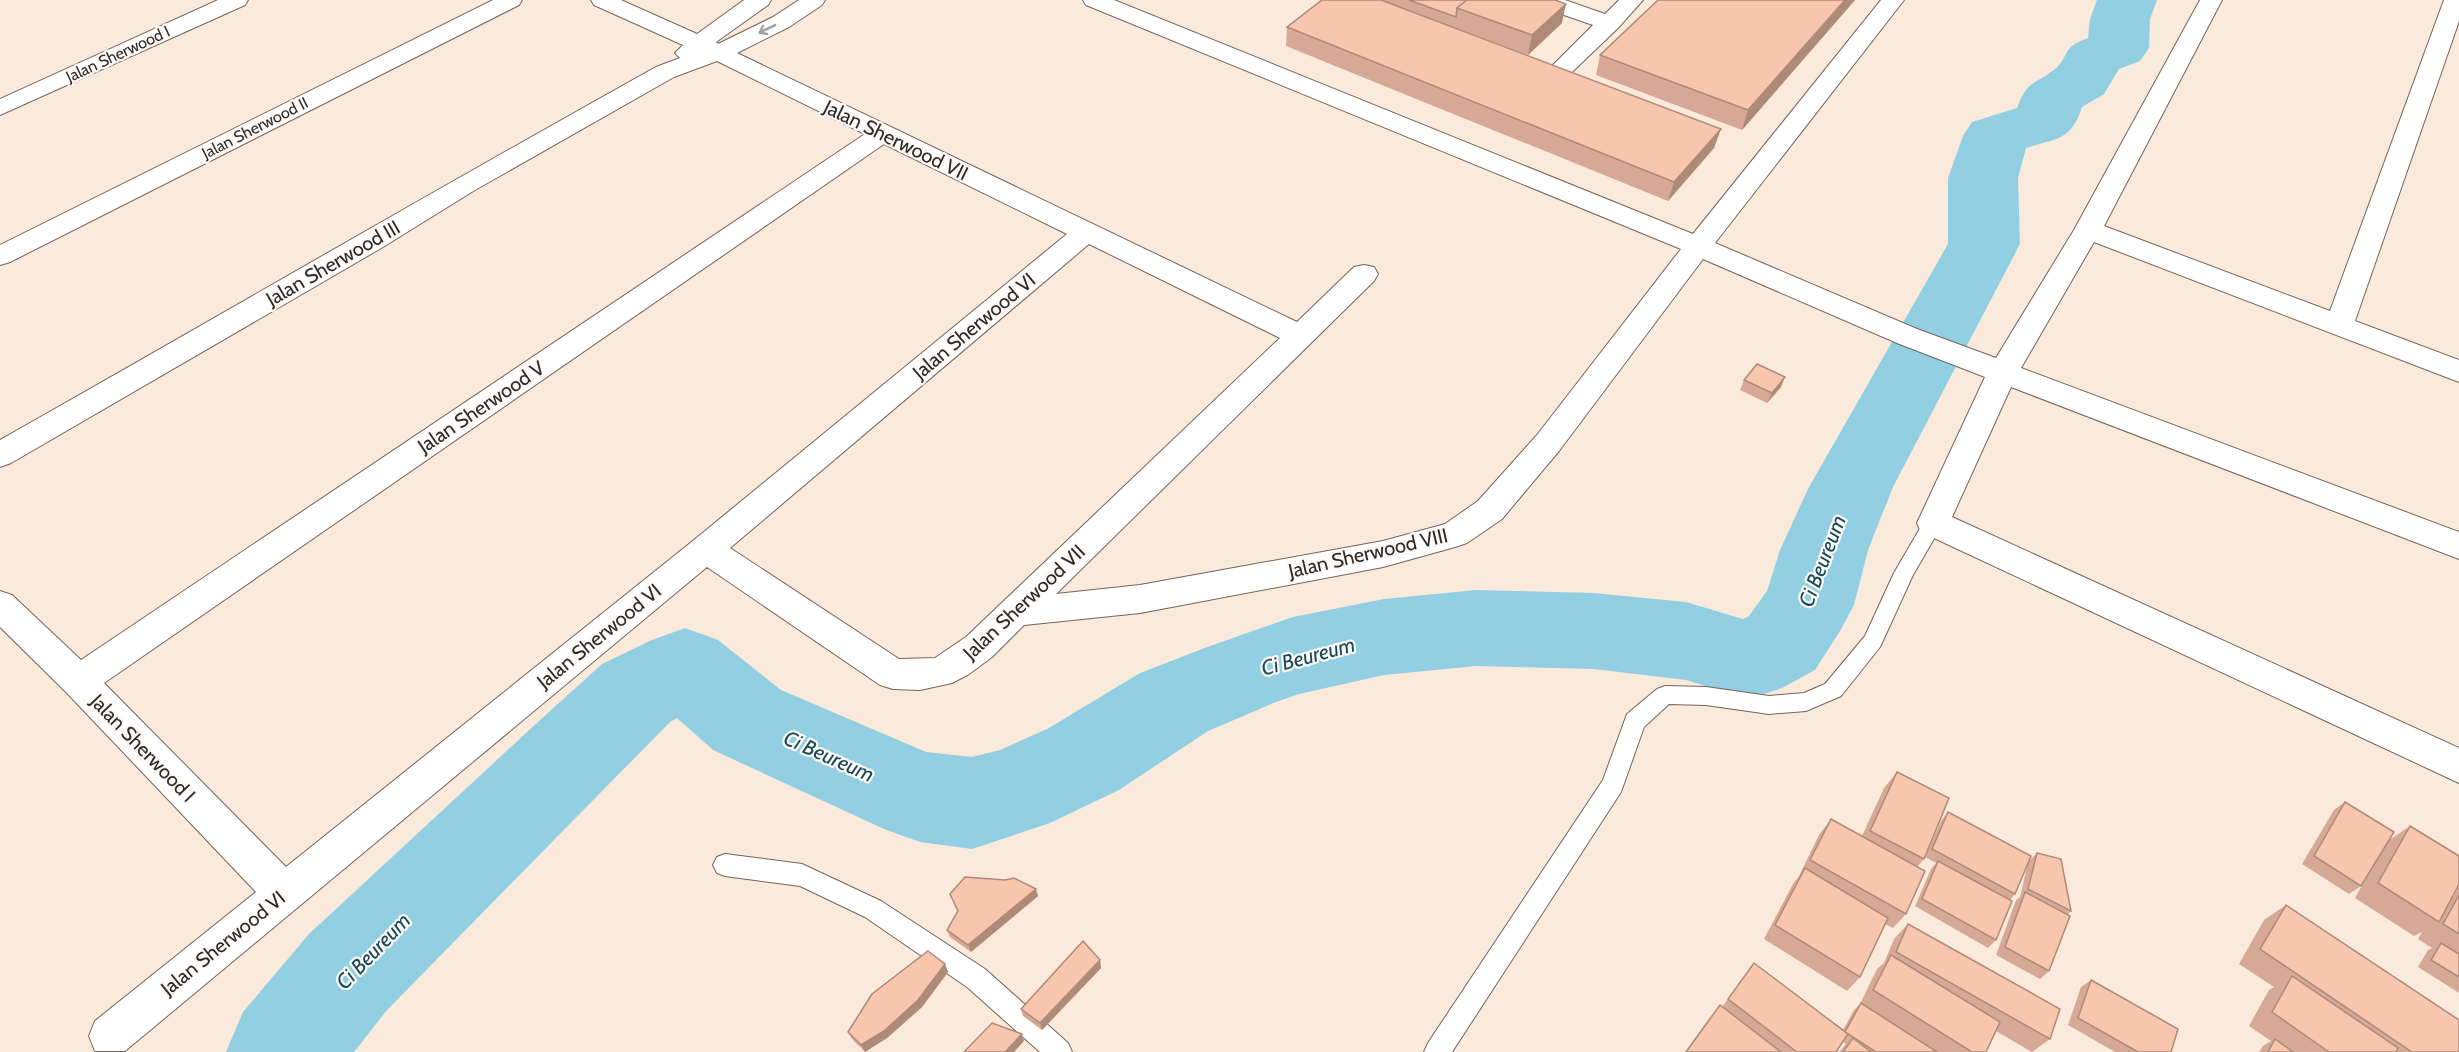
<svg xmlns="http://www.w3.org/2000/svg" width="2459" height="1052" font-family="Cabin,sans-serif">
  <rect width="100%" height="100%" fill="#f9eadb"/>
  <g fill="none" stroke-linecap="round" stroke-linejoin="round">
    <path fill="#93cfe2" fill-rule="evenodd" d="M2097,0H2157L2150,19L2149,48L2140,61L2119,69L2104,94L2082,107C2071,141 2057,138 2026,148L2018,178L2020,244L1893,487L1868,550L1854,605L1840,631L1815,670L1782,688L1749,699L1686,680L1594,669L1476,666L1384,675L1299,694L1276,702L1208,731L1119,790L1050,823L972,849L920,842L884,829L713,750L677,718L670,722L387,1010L354,1052H226L243,1012L309,934L539,721L602,664L652,640L685,628L718,640L781,690L926,752L972,757L1000,750L1049,728L1140,673L1210,646L1293,617L1384,599L1476,590L1594,593L1686,602L1743,619L1749,616L1767,591L1780,550L1809,487L1948,244V178L1963,136L1972,122L2017,108C2027,80 2035,85 2055,69C2071,55 2060,48 2088,38L2090,19Z"/>
    <defs>
      <g id="lane">
        <polygon points="1933,515 1940,518 1943,523 1913,575 1880,647 1841,696 1806,711 1769,714 1706,705 1669,704 1644,727 1621,792 1452,1052 1424,1052 1428,1043 1603,780 1627,714 1657,689 1665,686 1706,687 1769,696 1804,693 1825,684 1865,636 1894,573 1926,518"/>
        <polygon points="725,854 802,864 881,901 985,969 1068,1043 1072,1052 1040,1052 967,987 865,917 800,886 725,876 717,873 713,865 717,857"/>
      </g>
      <g id="street">
        <polygon points="218,0 248,0 245,5 0,115 0,99"/>
        <polygon points="493,0 522,0 519,5 10,262 0,265 0,245"/>
        <path d="M591,0H621L697,34L744,0H771L768,5L716,42L718,44L773,17L799,0H825L822,5L789,27L737,53L1297,322L1354,267L1364,265L1374,267L1378,274L1374,281L1056,594L1140,585L1383,541L1445,524L1478,501L1537,435L1681,249L1086,5L1083,0H1114L1693,234L1881,0H1904L1715,243L1917,329L1996,358L2074,230L2200,0H2222L2104,226L2330,311L2444,0H2459V21L2355,321L2459,360V382L2094,242L2021,368L2459,532V559L2011,387L1952,517L2459,748V783L1921,532L1917,523L1985,377L1897,343L1703,259L1559,451L1502,519L1467,543L1455,547L1383,567L1140,613L1024,625L992,657L969,674L952,683L920,690L893,689L880,685L707,567L125,1051H95L89,1036L95,1021L256,892L66,692L0,627V591L12,595L81,660L865,134L717,61L674,77L475,190L383,247L11,463L0,467V440C219,316 437,189 656,67L680,58L675,53L683,45L594,5ZM884,144L1067,234L694,540L286,867L104,683ZM1089,244L1280,338L966,637L935,658L899,659L730,548Z"/>
        <polygon points="1532,0 1565,0 1605,14 1619,0 1643,0 1618,28 1571,73 1562,75 1553,73 1550,68 1593,25 1535,5"/>
      </g>
    </defs>
    <use href="#lane" stroke="#736559" stroke-width="2"/>
    <use href="#street" stroke="#736559" stroke-width="2"/>
    <use href="#lane" fill="#fff" fill-rule="evenodd"/>
    <use href="#street" fill="#fff" fill-rule="evenodd"/>
  </g>
  <g fill="#d5a995">
    <polygon points="1322,0 1555,0 1562,23 1528,55 1405,9 1714,148 1668,201 1286,46 1287,27"/>
    <polygon points="1658,0 1855,0 1742,130 1596,75 1600,55"/>
    <polygon points="1744,380 1781,387 1767,403 1740,390"/>
    <polygon points="1897,772 1924,859 1917,867 1906,914 1893,928 1885,924 1860,977 1847,991 1764,939 1793,884 1799,876 1819,835 1831,819 1862,836 1884,788"/>
    <polygon points="2345,802 2388,841 2410,826 2459,856 2459,993 2418,967 2428,950 2432,948 2418,939 2422,932 2414,936 2355,898 2369,873 2361,886 2349,894 2302,864 2334,810"/>
    <polygon points="1948,812 2029,861 2037,853 2071,911 2067,915 2049,971 2040,979 1996,955 2016,900 2020,897 2028,862 2015,894 2010,900 1996,940 1988,948 1915,906 1931,869 1936,863 1925,857 1941,821"/>
    <polygon points="950,894 1038,896 971,952 950,937 947,930 958,911"/>
    <polygon points="2286,905 2459,1052 2259,1052 2263,1046 2271,1041 2249,1026 2269,990 2274,987 2239,964 2264,920"/>
    <polygon points="1908,924 2050,1039 2032,1052 1996,1031 1986,1052 1839,1052 1846,1044 1843,1042 1836,1052 1685,1052 1709,1019 1720,1005 1722,1007 1754,963 1843,1030 1854,1010 1860,1004 1877,969 1884,963 1894,939"/>
    <polygon points="1100,960 1101,968 1042,1030 1023,1016 1021,1009"/>
    <polygon points="945,964 948,972 922,1007 887,1038 865,1052 852,1039 848,1032"/>
    <polygon points="2091,980 2171,1052 2115,1052 2068,1025 2081,987"/>
  </g>
  <g fill="#ae8a79">
    <polygon points="1845,0 1855,0 1742,130 1748,110"/>
    <polygon points="1566,4 1562,23 1528,55 1532,35"/>
    <polygon points="1721,129 1714,148 1668,201 1674,182"/>
    <polygon points="1785,377 1781,387 1767,403 1772,393"/>
    <polygon points="1036,889 1038,896 971,952 968,945"/>
    <polygon points="1100,960 1101,968 1042,1030 1040,1023"/>
    <polygon points="945,964 948,972 922,1007 887,1038 865,1052 861,1045"/>
    <polygon points="1022,1034 1024,1041 1014,1052 1005,1052"/>
  </g>
  <g fill="#f8c5ad" stroke="#ae8a79" stroke-width="1.5">
    <polygon points="1322,0 1381,0 1721,129 1674,182 1287,27"/>
    <polygon points="1409,0 1467,0 1457,8 1456,17"/>
    <polygon points="1467,0 1555,0 1566,4 1532,35 1457,8"/>
    <polygon points="1658,0 1845,0 1748,110 1600,55"/>
    <polygon points="1757,364 1785,377 1772,393 1744,380"/>
    <polygon points="1897,772 1949,798 1924,859 1870,831"/>
    <polygon points="2345,802 2394,832 2361,886 2314,856"/>
    <polygon points="1948,812 2031,856 2015,894 1932,849"/>
    <polygon points="1831,819 1925,871 1906,914 1810,860"/>
    <polygon points="2410,826 2459,856 2459,884 2439,922 2378,883"/>
    <polygon points="2037,853 2061,859 2071,911 2028,889"/>
    <polygon points="1938,861 2012,901 1996,940 1922,899"/>
    <polygon points="1805,868 1888,918 1860,977 1775,925"/>
    <polygon points="965,877 1005,880 1014,878 1036,889 968,945 947,930 958,911 950,894"/>
    <polygon points="2025,892 2070,916 2049,971 2005,947"/>
    <polygon points="2459,895 2459,934 2443,924"/>
    <polygon points="2286,905 2459,1020 2459,1052 2412,1052 2260,949"/>
    <polygon points="1908,924 2060,1009 2050,1039 1896,952"/>
    <polygon points="1083,941 1100,960 1040,1023 1021,1009"/>
    <polygon points="2441,943 2459,954 2459,977 2431,960"/>
    <polygon points="928,951 945,964 918,1000 884,1031 861,1045 848,1032 872,994"/>
    <polygon points="1891,955 2000,1022 1986,1052 1972,1052 1873,990"/>
    <polygon points="1754,963 1848,1034 1836,1052 1797,1052 1728,999"/>
    <polygon points="2292,976 2398,1048 2396,1052 2329,1052 2272,1012"/>
    <polygon points="2091,980 2178,1029 2171,1052 2138,1052 2078,1018"/>
    <polygon points="1861,1003 1937,1052 1876,1052 1845,1032"/>
    <polygon points="1720,1005 1781,1052 1686,1052"/>
    <polygon points="992,1023 1022,1034 1005,1052 964,1052"/>
    <polygon points="1853,1038 1871,1052 1843,1052"/>
    <polygon points="2275,1039 2293,1052 2268,1052"/>
  </g>
  <defs><path id="oneway-shaft" d="M-6 0H5M1.5-3L5.5 0L1.5 3" fill="none" stroke-width="1.6" stroke-linecap="round" stroke-linejoin="round" transform="scale(1.5)"/></defs>
  <use stroke="#a29f9d" href="#oneway-shaft" transform="translate(767 29) rotate(154)"/>
  <g text-anchor="middle" dominant-baseline="central" stroke-width="4.5" stroke-linejoin="round" paint-order="stroke">
    <g font-size="16" fill="#302a25" stroke="#fcf9f6">
      <text transform="translate(118 54) rotate(-25)">Jalan Sherwood I</text>
      <text transform="translate(255 128) rotate(-27)">Jalan Sherwood II</text>
    </g>
    <g font-size="20" fill="#302a25" stroke="#fcf9f6">
      <text transform="translate(896 140) rotate(26)">Jalan Sherwood VII</text>
      <text transform="translate(333 263) rotate(-30)">Jalan Sherwood III</text>
      <text transform="translate(974 326) rotate(-40)">Jalan Sherwood VI</text>
      <text transform="translate(481 407) rotate(-34)">Jalan Sherwood V</text>
      <text transform="translate(1368 553) rotate(-13)">Jalan Sherwood VIII</text>
      <text transform="translate(1024 602) rotate(-43)">Jalan Sherwood VII</text>
      <text transform="translate(599 636) rotate(-39)">Jalan Sherwood VI</text>
      <text transform="translate(143 748) rotate(46)">Jalan Sherwood I</text>
      <text transform="translate(223 943) rotate(-39)">Jalan Sherwood VI</text>
    </g>
    <g font-size="21" font-style="italic" fill="#164957" stroke="#fcf9f6">
      <text transform="translate(1822 561) rotate(-69)">Ci Beureum</text>
      <text transform="translate(1308 656) rotate(-15)">Ci Beureum</text>
      <text transform="translate(829 756) rotate(24)">Ci Beureum</text>
      <text transform="translate(373 951) rotate(-46)">Ci Beureum</text>
    </g>
  </g>
</svg>
